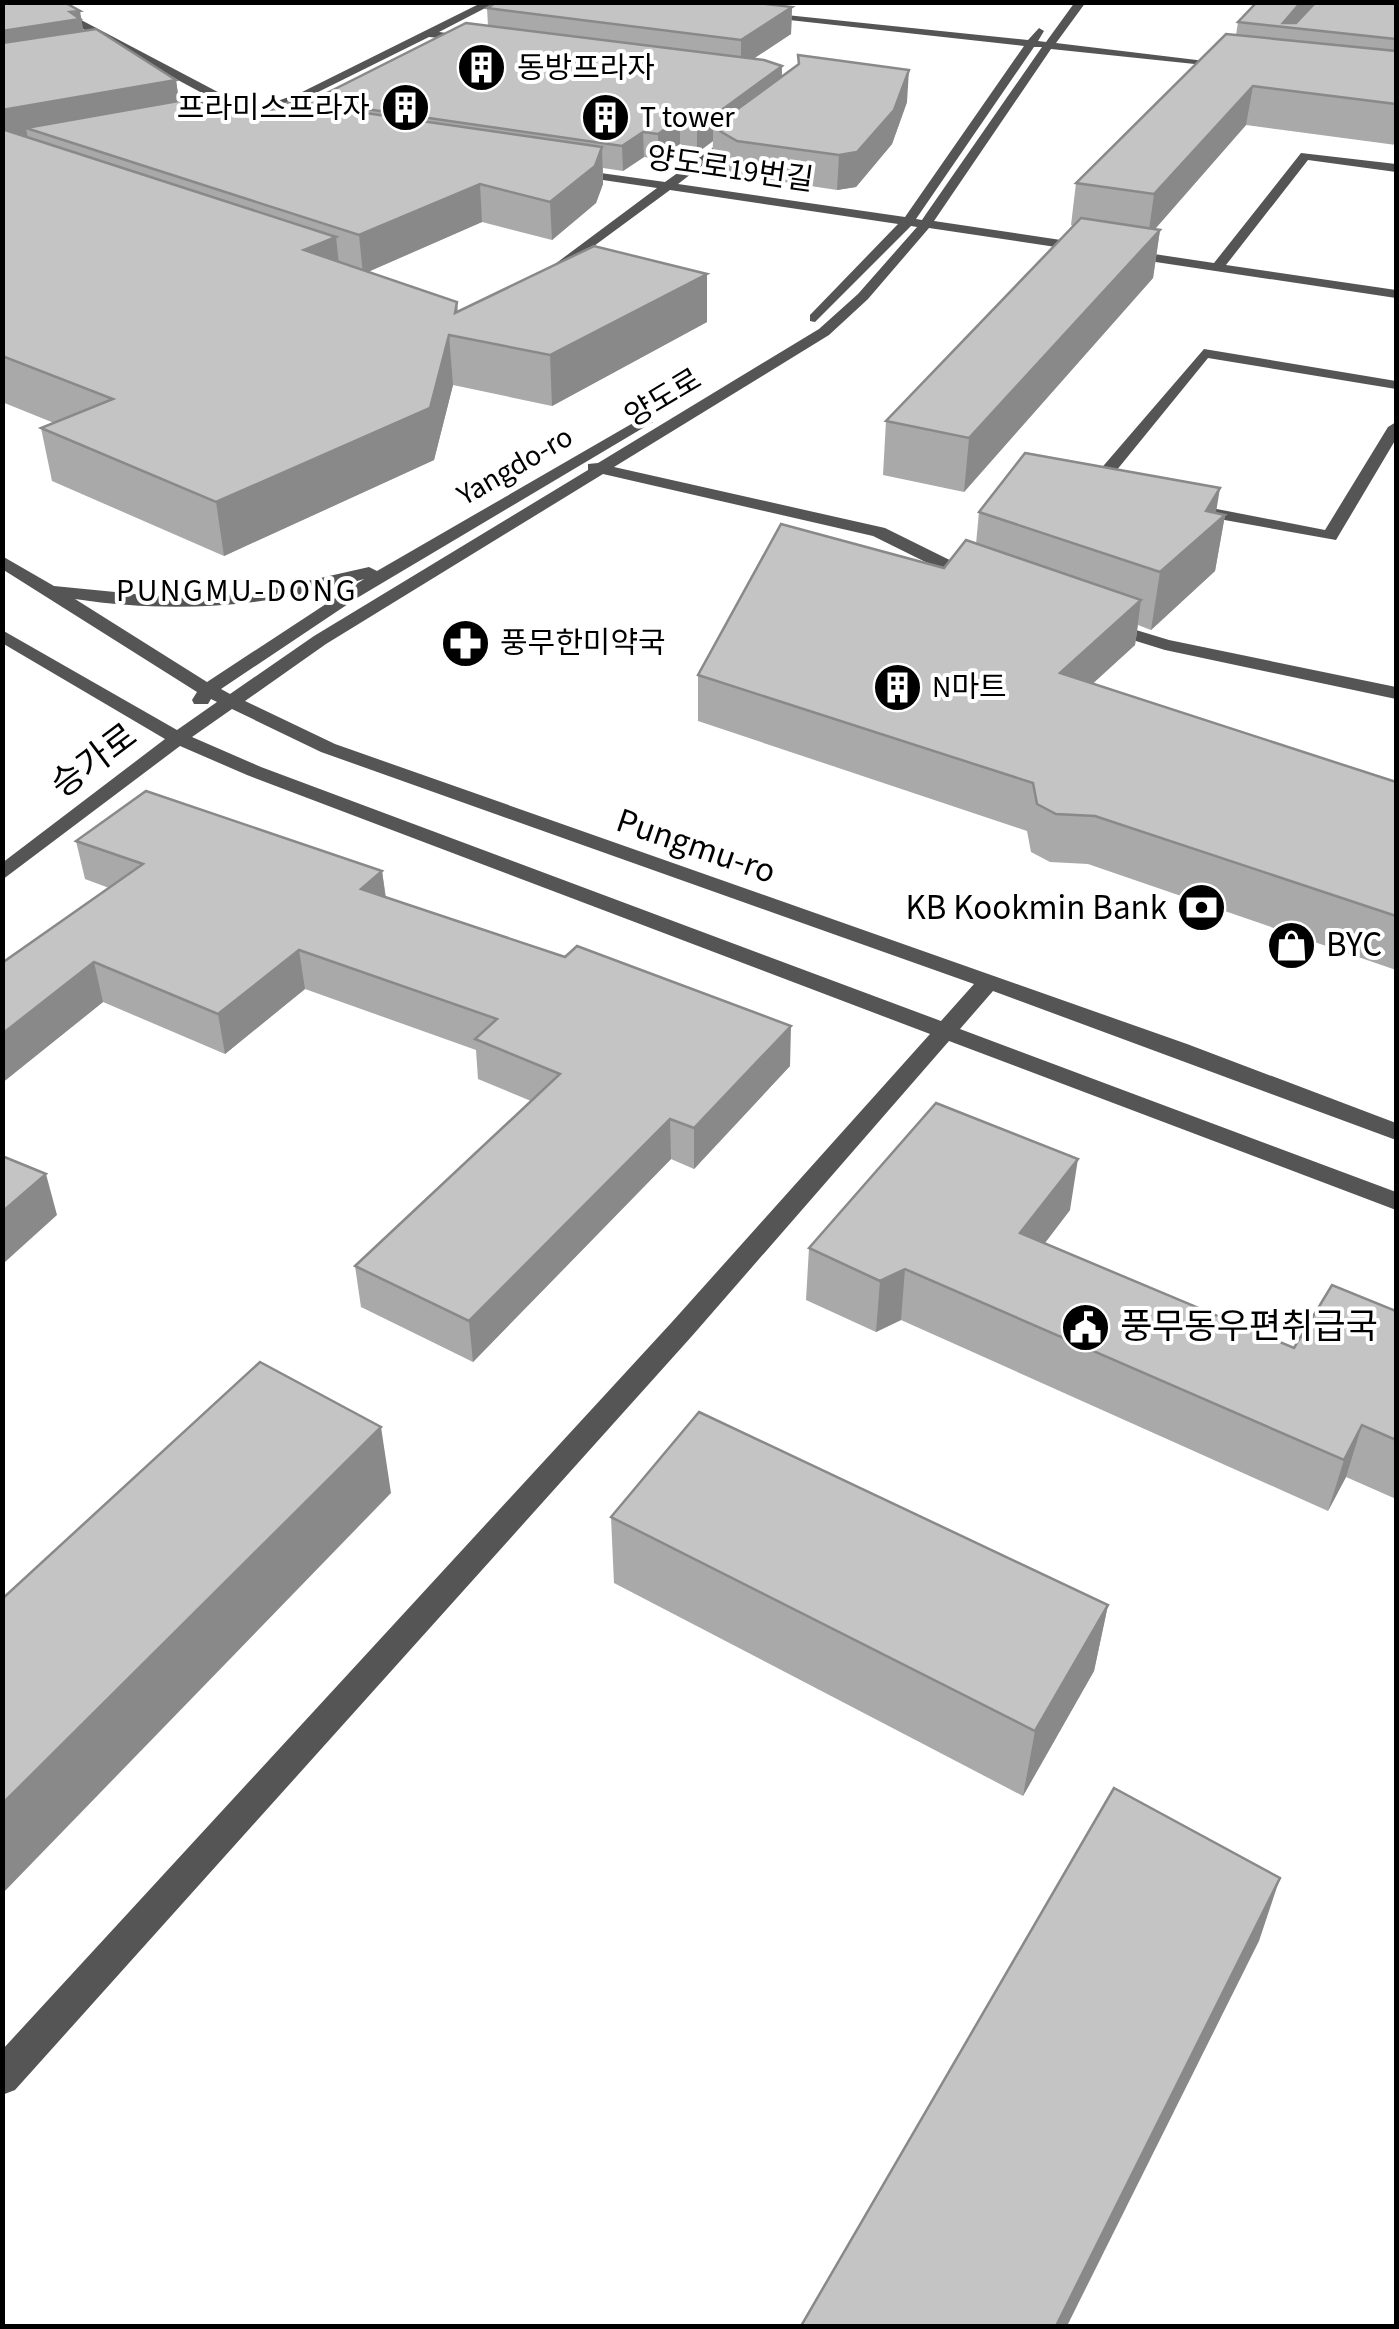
<svg xmlns="http://www.w3.org/2000/svg" width="1399" height="2329" font-family="'Source Sans 3','Noto Sans KR',sans-serif">
  <rect width="100%" height="100%" fill="#fff"/>
  <g fill="none" stroke-linecap="round" stroke-linejoin="round">
    <g fill="#555" fill-rule="evenodd">
      <polygon points="33,2 47,2 252,110 300,93 483,2 497,2 439,32 476,37 476,41 429,37 308,97 260,115 270,121 264,124 250,118 239,119 241,114"/>
      <path d="M1075,2H1086L1056,43L1238,65L1233,68L1051,49L934,221L1214,263L1301,153L1396,164V172L1308,160L1226,265L1396,290V298L929,228L868,299L829,335L614,467L885,528L982,576V584H970L873,536L603,474L326,644L245,701L335,744L1187,1044L1396,1123V1140L993,991L960,1029L1396,1192V1210L949,1041L692,1336L15,2090L2,2095V2050L672,1322L930,1034L247,775L180,746L2,880V863L165,739L2,643V630L177,730L217,702L211,699L208,704H194L192,700L197,692L2,569V556L54,586L176,598L250,594L369,567L377,571L640,419L653,422L357,598L221,689L230,694L314,636L588,470V464L598,463L819,329L858,294L917,227L911,226L815,322L810,321V315L898,224L670,190L556,274L551,273V267L657,188L569,175L565,168L665,182L739,129L743,134L678,184L905,217L1024,46L761,17L757,12L1028,40L1039,28L1044,31L1038,41L1046,42ZM1034,47H1042L926,214L922,220L916,219ZM364,579L207,682L75,599C175,614 268,607 364,579ZM232,709L321,752L974,984L941,1021L261,767L192,737Z"/>
      <polygon points="1204,349 1396,381 1396,389 1208,358 1103,487 1103,493 1086,492 1086,486"/>
      <polygon points="1396,422 1396,439 1336,540 1191,514 1183,509 1191,504 1325,530 1388,427"/>
      <polygon points="1103,620 1169,640 1396,687 1396,699 1165,650 1097,629 1097,621"/>
    </g>
  </g>
  <g fill="#a9a9a9">
    <polygon points="2,2 83,31 176,80 179,101 214,110 267,112 311,105 311,101 488,26 487,8 792,7 791,34 753,59 782,66 782,77 798,65 798,55 907,102 892,144 856,187 837,190 737,175 712,162 713,141 697,153 680,144 658,159 644,157 623,171 603,168 603,184 596,203 552,240 482,222 368,272 457,302 458,311 707,274 707,322 552,406 453,385 434,460 224,556 52,481 41,428 54,423 2,402"/>
    <polygon points="1257,2 1396,2 1396,145 1246,125 1155,229 1160,230 1153,278 964,492 883,475 886,421 1074,226 1071,225 1076,183 1236,35 1238,22"/>
    <polygon points="979,512 1215,513 1225,515 1215,571 1151,630 1138,625 1135,645 1092,684 1396,782 1396,970 1088,864 1050,862 1031,852 1027,831 698,721 698,675 944,568 976,544"/>
    <polygon points="76,841 382,871 386,897 790,1066 694,1169 671,1159 473,1362 361,1307 355,1266 531,1101 478,1079 476,1050 305,989 225,1054 103,1002 2,1083 109,888 85,879"/>
    <polygon points="1070,1210 1044,1244 1294,1348 1396,1311 1396,1499 1346,1477 1328,1511 901,1320 876,1332 806,1300 809,1248"/>
    <polygon points="611,1517 1108,1605 1094,1671 1023,1796 614,1583"/>
  </g>
  <g fill="#898989">
    <polygon points="1301,2 1315,2 1303,29 1283,23"/>
    <polygon points="792,7 791,34 741,67 741,40"/>
    <polygon points="80,11 87,50 2,72 2,31"/>
    <polygon points="782,66 781,90 713,127 713,141 697,153 697,128"/>
    <polygon points="909,70 907,102 892,144 856,187 837,190 839,155"/>
    <polygon points="176,80 182,122 26,128 30,149 2,155 2,110"/>
    <polygon points="1253,86 1246,125 1148,237 1154,194"/>
    <polygon points="680,119 680,144 658,159 658,134"/>
    <polygon points="643,132 644,157 623,171 622,146"/>
    <polygon points="602,147 603,184 596,203 552,240 550,202"/>
    <polygon points="480,184 482,222 363,274 359,235"/>
    <polygon points="1160,230 1153,278 964,492 969,438"/>
    <polygon points="336,237 341,284 304,250"/>
    <polygon points="707,274 707,322 552,406 550,355"/>
    <polygon points="449,335 453,385 434,460 224,556 216,502"/>
    <polygon points="1220,488 1214,525 1225,515 1215,571 1151,630 1160,572 1206,511"/>
    <polygon points="1141,600 1135,645 1054,719 1060,673"/>
    <polygon points="382,871 387,910 361,889"/>
    <polygon points="299,950 305,989 225,1054 218,1014"/>
    <polygon points="94,962 103,1002 2,1083 2,1034"/>
    <polygon points="791,1026 790,1066 694,1169 694,1128"/>
    <polygon points="670,1119 671,1159 473,1362 469,1321"/>
    <polygon points="1078,1159 1070,1210 1013,1285 1020,1233"/>
    <polygon points="46,1174 57,1215 5,1262 2,1253 2,1212"/>
    <polygon points="905,1269 901,1320 876,1332 880,1281"/>
    <polygon points="1362,1425 1346,1477 1328,1511 1344,1460"/>
    <polygon points="381,1427 391,1493 2,1894 2,1804"/>
    <polygon points="1108,1605 1094,1671 1023,1796 1035,1731"/>
    <polygon points="1280,1878 1259,1941 1067,2326 1056,2326"/>
  </g>
  <g fill="#c4c4c4" stroke="#898989" stroke-width="2.5">
    <polygon points="2,2 64,2 80,11 70,12 80,19 2,31"/>
    <polygon points="497,2 749,2 792,7 741,40 487,8"/>
    <polygon points="1257,2 1301,2 1283,23 1296,23 1316,2 1396,3 1396,39 1238,22"/>
    <polygon points="466,23 764,60 782,66 697,128 680,119 658,134 643,132 622,146 311,101"/>
    <polygon points="96,29 176,80 2,110 2,43"/>
    <polygon points="1226,34 1396,51 1396,104 1253,86 1154,194 1076,183"/>
    <polygon points="798,55 909,70 894,110 857,152 839,155 737,141 713,127 799,64"/>
    <polygon points="195,98 214,110 234,107 267,112 289,102 602,147 595,166 550,202 480,184 359,235 26,128"/>
    <polygon points="2,129 336,237 304,250 457,302 455,313 594,246 707,274 550,355 449,335 430,408 216,502 41,428 113,399 2,356"/>
    <polygon points="1081,218 1160,230 969,438 886,421"/>
    <polygon points="1025,453 1220,488 1206,511 1225,515 1160,572 979,512"/>
    <polygon points="781,524 944,568 966,540 1141,600 1060,673 1396,782 1396,916 1095,816 1056,814 1037,804 1033,783 698,675"/>
    <polygon points="146,791 382,871 361,889 565,957 577,946 791,1026 694,1128 670,1119 469,1321 355,1266 560,1074 475,1039 497,1019 299,950 218,1014 94,962 2,1034 2,963 143,864 76,841"/>
    <polygon points="936,1103 1078,1159 1020,1233 1294,1348 1332,1285 1396,1311 1396,1440 1362,1425 1344,1460 905,1269 880,1281 809,1248"/>
    <polygon points="2,1156 46,1174 2,1212"/>
    <polygon points="260,1362 381,1427 2,1804 2,1599"/>
    <polygon points="699,1412 1108,1605 1035,1731 611,1517"/>
    <polygon points="1114,1788 1280,1878 1056,2326 801,2326"/>
  </g>
  <defs>
    <symbol id="building-disc" viewBox="-11 -11 22 22"><circle r="9.5" fill="#000" stroke="#fff"/><path d="M-4-6H4V6H1V3H-1V6H-4ZM-2.5-4.3h1.7v1.8h-1.7ZM.8-4.3h1.7v1.8H.8ZM-2.5-1h1.7V.8h-1.7ZM.8-1h1.7V.8H.8Z" fill="#fff"/></symbol>
    <symbol id="pharmacy-disc" viewBox="-11 -11 22 22"><circle r="9.5" fill="#000" stroke="#fff"/><path d="M-2-6h4v4h4v4h-4v4h-4v-4h-4v-4h4Z" fill="#fff"/></symbol>
    <symbol id="bank-disc" viewBox="-11 -11 22 22"><circle r="9.5" fill="#000" stroke="#fff"/><path d="M-6-4H6V4H-6ZM0-2.3a2.3 2.3 0 1 0 0 4.6a2.3 2.3 0 1 0 0-4.6Z" fill="#fff"/></symbol>
    <symbol id="shop-disc" viewBox="-11 -11 22 22"><circle r="9.5" fill="#000" stroke="#fff"/><path d="M-5-2.5h2.3a2.7 3.5 0 0 1 5.4 0H5L5.5 6h-11ZM-1.5-2.5h3a1.5 2.3 0 0 0-3 0Z" fill="#fff"/></symbol>
    <symbol id="civic-disc" viewBox="-11 -11 22 22"><circle r="9.5" fill="#000" stroke="#fff"/><path d="M-.6-6.5H3V-4.5H.6V-3L4-1V1h2V6H-6V1h2V-1L-.6-3ZM-1.2 2.5V6h2.4V2.5Z" fill="#fff"/></symbol>
  </defs>
  <g fill-rule="evenodd">
    <use href="#building-disc" x="454" y="40" width="55" height="55"/>
    <use href="#building-disc" x="378" y="80" width="55" height="55"/>
    <use href="#building-disc" x="578" y="90" width="55" height="55"/>
    <use href="#pharmacy-disc" x="438" y="616" width="55" height="55"/>
    <use href="#building-disc" x="870" y="660" width="55" height="55"/>
    <use href="#bank-disc" x="1174" y="880" width="55" height="55"/>
    <use href="#shop-disc" x="1264" y="918" width="55" height="55"/>
    <use href="#civic-disc" x="1058" y="1300" width="55" height="55"/>
  </g>
  <g text-anchor="middle" dominant-baseline="central" stroke-width="8" stroke-linejoin="round" paint-order="stroke">
    <g font-size="30" fill="#000" stroke="#fff" text-anchor="start">
      <text x="517" y="68">동방프라자</text>
      <text x="370" y="108" text-anchor="end">프라미스프라자</text>
      <text x="640" y="117">T tower</text>
      <text x="500" y="643">풍무한미약국</text>
      <text x="932" y="687">N마트</text>
    </g>
    <g font-size="30" fill="#000" stroke="#fff">
      <text transform="translate(730 169) rotate(8)">양도로19번길</text>
      <text transform="translate(663 398) rotate(-31)">양도로</text>
      <text transform="translate(515 466) rotate(-30)">Yangdo-ro</text>
    </g>
    <g font-size="32" letter-spacing="2.5" fill="#000" stroke="#fff">
      <text x="237" y="591">PUNGMU-DONG</text>
    </g>
    <g font-size="35" fill="#000" stroke="#fff">
      <text transform="translate(94 761) rotate(-37)">승가로</text>
      <text transform="translate(696 846) rotate(19)">Pungmu-ro</text>
    </g>
    <g font-size="35" fill="#000" stroke="#fff" text-anchor="start">
      <text x="1167" y="908" text-anchor="end">KB Kookmin Bank</text>
      <text x="1326" y="945">BYC</text>
      <text x="1120" y="1327">풍무동우편취급국</text>
    </g>
  </g>
  <rect width="1399" height="2329" fill="none" stroke="#000000" stroke-width="10"/>
</svg>
